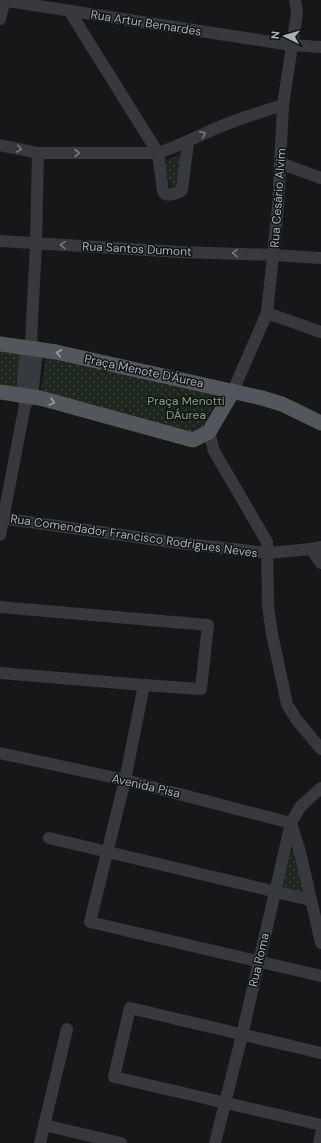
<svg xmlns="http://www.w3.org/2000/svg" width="321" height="1143" font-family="'DM Sans',sans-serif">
  <defs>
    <pattern id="park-dots" width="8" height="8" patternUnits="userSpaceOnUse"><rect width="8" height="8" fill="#1e271e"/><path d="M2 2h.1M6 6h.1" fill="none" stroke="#3c443d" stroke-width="1.8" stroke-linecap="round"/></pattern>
  </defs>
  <rect width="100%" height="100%" fill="#161719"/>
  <g fill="url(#park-dots)">
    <polygon points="186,151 182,186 173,192 167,176 165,161"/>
    <polygon points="0,348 24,350 20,389 0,387"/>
    <polygon points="46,354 219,394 200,434 41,392"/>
    <polygon points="294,843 306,896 281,889"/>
  </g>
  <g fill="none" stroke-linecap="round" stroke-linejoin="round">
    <g stroke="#37393e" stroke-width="12">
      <polyline points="0,0 291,45 321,47"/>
      <path d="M70,12L158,153L163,191L165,194C170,195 179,194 182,190L188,142"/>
      <polyline points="0,19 5,0"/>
      <path d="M0,145L38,153H158C176,147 192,139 210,131C233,120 258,113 283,105"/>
      <polyline points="280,163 321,178"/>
      <polyline points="0,241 179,252 274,255 321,258"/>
      <polyline points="267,313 321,332"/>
      <polyline points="233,391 267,313 278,207 283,105 297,13 295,0"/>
      <polyline points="25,405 22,395 26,348 31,342 36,244 38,153"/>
      <polyline points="209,432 214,451 267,542 268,606 272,634 287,704 296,719 321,749"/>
      <polyline points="0,518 179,543 268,553 311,549 321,547"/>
      <polyline points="0,535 25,405 32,397 37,350 32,343"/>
      <polyline points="311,549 321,563"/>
      <polyline points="0,607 208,625 201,689 144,685 0,673"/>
      <polyline points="144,685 125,780 90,922 321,976"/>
      <polyline points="0,753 125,780 291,823"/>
      <polyline points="291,823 300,852 321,943"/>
      <polyline points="49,838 310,900"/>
      <polyline points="321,1053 130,1008 114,1077 321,1125"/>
      <polyline points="44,1125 121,1143"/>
      <polyline points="40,1143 67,1029"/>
      <polyline points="215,1143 242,1035 291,823 300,807 321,788"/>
      <polyline points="319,1143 321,1134"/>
    </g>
    <g stroke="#53575d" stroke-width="15">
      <polyline points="0,344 56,352 262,398 282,404 321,423"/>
      <polyline points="0,392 40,398 193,440 209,432 233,391"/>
    </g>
  </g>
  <defs><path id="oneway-chevron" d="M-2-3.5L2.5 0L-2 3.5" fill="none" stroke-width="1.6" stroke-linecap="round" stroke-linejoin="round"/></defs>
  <g stroke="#757a82">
    <use href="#oneway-chevron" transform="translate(203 134) rotate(-27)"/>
    <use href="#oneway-chevron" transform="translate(19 149) rotate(12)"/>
    <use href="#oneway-chevron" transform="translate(77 153)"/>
    <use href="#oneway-chevron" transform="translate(63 245) rotate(-177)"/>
    <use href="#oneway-chevron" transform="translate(235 253) rotate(-178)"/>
  </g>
  <g stroke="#979ea7">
    <use href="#oneway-chevron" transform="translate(59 353) rotate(-169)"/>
    <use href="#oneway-chevron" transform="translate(52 402) rotate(15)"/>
  </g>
  <g text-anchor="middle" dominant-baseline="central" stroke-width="3" stroke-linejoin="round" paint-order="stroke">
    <g font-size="12" fill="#a8b0ba" stroke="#111214">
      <text transform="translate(146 23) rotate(9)">Rua Artur Bernardes</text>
      <text transform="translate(278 198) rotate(-86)">Rua Cesário Alvim</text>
      <text transform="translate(137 249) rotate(3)">Rua Santos Dumont</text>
      <text transform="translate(144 371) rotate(12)">Praça Menote D'Áurea</text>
      <text transform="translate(134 536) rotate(8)">Rua Comendador Francisco Rodrigues Neves</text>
      <text transform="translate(146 786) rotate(13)">Avenida Pisa</text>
      <text transform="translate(259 960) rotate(-77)">Rua Roma</text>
    </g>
    <g font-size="12" fill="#81a67d" stroke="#111214">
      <text x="186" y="401">Praça Menotti<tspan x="186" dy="14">DÁurea</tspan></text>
    </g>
  </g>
  <g transform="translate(285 36) rotate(275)" stroke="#111214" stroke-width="3" paint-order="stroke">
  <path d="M0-3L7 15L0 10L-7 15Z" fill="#a8b0ba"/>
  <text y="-6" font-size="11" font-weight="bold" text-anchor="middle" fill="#a8b0ba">N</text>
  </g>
</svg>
